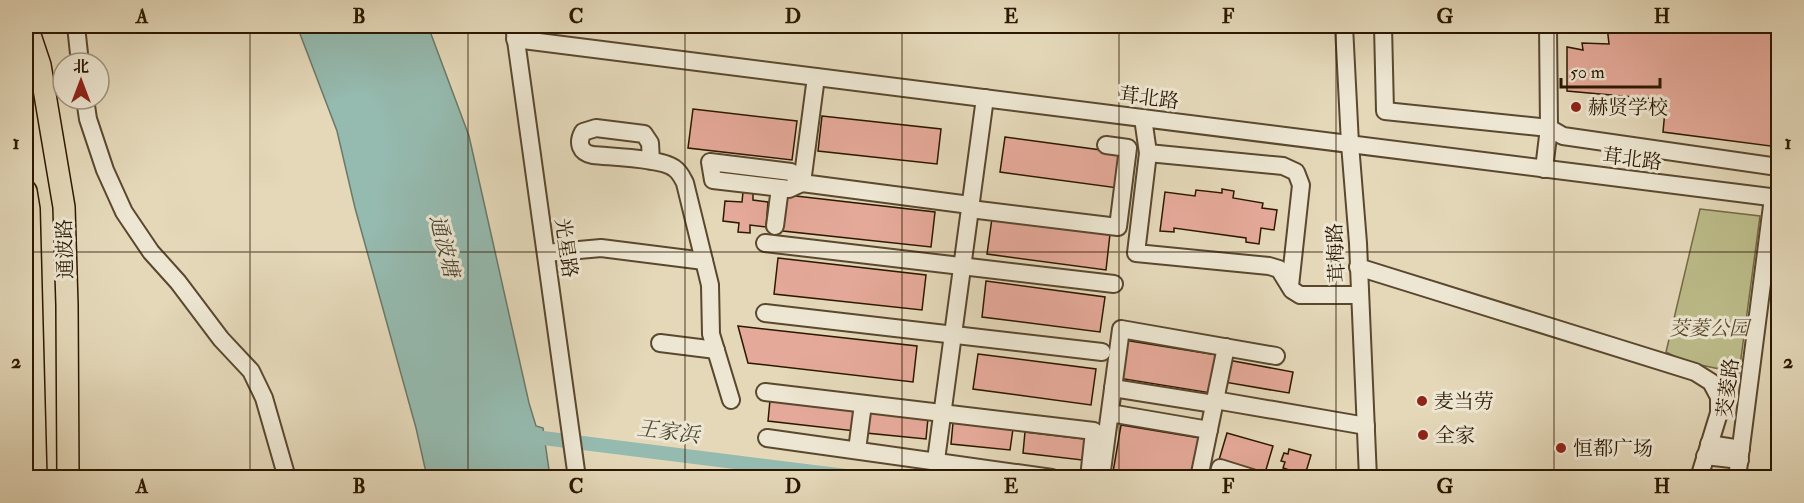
<svg xmlns="http://www.w3.org/2000/svg" width="1804" height="503" font-family="'IM FELL Double Pica','Noto Serif SC',serif">
  <rect width="100%" height="100%" fill="#e4d8b9"/>
  <filter id="stains"><feTurbulence type="fractalNoise" baseFrequency=".00333" numOctaves="4"/><feColorMatrix values="0 0 0 0 .2 0 0 0 0 .09 0 0 0 0 .02 0 0 0 .5 -.17"/></filter>
  <radialGradient id="worn" r=".72"><stop offset=".6" stop-color="#630" stop-opacity="0"/><stop offset="1" stop-color="#630" stop-opacity=".3"/></radialGradient>
  <polygon fill="#bcbc8a" stroke="#746a45" stroke-width="1.5" points="1700,209 1760,216 1739,373 1686,362 1666,352"/>
  <polygon fill="#95baaf" stroke="#6b7969" stroke-width="1.5" points="297,26 428,26 469,136 529,403 536,426 543,428 550,477 427,477 416,428 355,208 337,131"/>
  <g fill="none" stroke-linecap="round" stroke-linejoin="round">
    <polyline stroke="#95baaf" stroke-width="14" points="527,436 862,478"/>
  </g>
  <g fill="#e5a999" stroke="#2c1800" stroke-width="1.5">
    <polygon points="1607,26 1778,26 1778,147 1663,132 1666,100 1567,91 1567,47 1583,50 1582,43 1609,44"/>
    <polygon points="693,109 797,121 792,160 688,148"/>
    <polygon points="822,116 941,129 937,164 818,151"/>
    <polygon points="1005,137 1123,153 1118,188 1000,172"/>
    <polygon points="1222,189 1234,191 1233,198 1263,203 1262,208 1277,210 1274,230 1261,228 1259,244 1246,242 1246,238 1174,228 1174,232 1160,231 1165,192 1195,196 1196,190 1222,193"/>
    <polygon points="743,192 753,193 753,200 768,202 766,227 750,225 750,233 738,232 739,223 723,221 725,201 742,202"/>
    <polygon points="787,195 935,212 931,247 783,231"/>
    <polygon points="992,218 1110,234 1106,270 987,254"/>
    <polygon points="778,258 926,275 922,310 774,294"/>
    <polygon points="986,281 1105,297 1100,332 982,317"/>
    <polygon points="738,326 917,346 913,382 748,363"/>
    <polygon points="1124,340 1217,355 1211,393 1118,378"/>
    <polygon points="978,354 1096,369 1091,405 973,389"/>
    <polygon points="1228,360 1293,372 1289,393 1224,382"/>
    <polygon points="770,400 857,410 855,431 768,421"/>
    <polygon points="869,412 928,418 926,439 866,433"/>
    <polygon points="953,423 1013,429 1010,450 951,444"/>
    <polygon points="1121,425 1200,438 1194,478 1112,478"/>
    <polygon points="1025,432 1085,439 1082,460 1023,453"/>
    <polygon points="1227,433 1273,446 1265,473 1219,460"/>
    <polygon points="1289,449 1311,455 1305,475 1283,468 1285,462 1281,461 1284,453 1288,454"/>
    <polygon points="661,471 693,478 659,478"/>
  </g>
  <g fill="none" stroke-linecap="round" stroke-linejoin="round">
    <defs>
      <g id="minor">
        <polyline points="76,26 80,63"/>
        <polyline points="514,26 577,478"/>
        <polyline points="1344,26 1350,144 1358,243 1368,478"/>
        <polyline points="1383,26 1385,111 1549,128 1563,136 1778,167"/>
        <polyline points="515,39 1778,198"/>
        <polyline points="816,77 802,183 970,205"/>
        <polyline points="85,99 88,119 105,170 124,212 151,252 178,282 221,339 251,371 264,398 287,478"/>
        <polyline points="1143,118 1148,153 1136,253 1269,266 1279,269 1292,290 1300,295 1360,295"/>
        <polyline points="1148,153 1283,166 1296,172 1301,185 1290,286"/>
        <path d="M651,161L650,143L644,134L596,128L583,132C577,143 580,153 593,155C611,157 661,158 674,168C680,172 682,177 685,183L710,285L711,334L731,400"/>
        <polygon points="710,162 791,172 802,183 789,189 713,180"/>
        <polyline points="1544,169 1549,128 1548,26"/>
        <polyline points="970,209 1118,227 1128,148 1106,145"/>
        <polyline points="775,226 780,188"/>
        <polyline points="765,243 1114,284"/>
        <polyline points="546,253 601,248 704,261"/>
        <polyline points="1358,267 1695,372 1711,382 1719,397 1719,413 1699,478"/>
        <polyline points="765,313 1102,352"/>
        <polyline points="660,343 716,350"/>
        <polyline points="1113,388 1214,404"/>
        <polyline points="765,392 1094,431 1089,478"/>
        <polyline points="1215,400 1366,426"/>
        <polyline points="1110,413 1209,430"/>
        <polyline points="767,438 1052,478"/>
        <polyline points="1709,444 1741,449"/>
        <polyline points="857,450 863,404"/>
        <polyline points="1705,456 1740,460"/>
        <polyline points="936,460 985,98"/>
        <polyline points="1101,478 1121,329 1276,356"/>
        <polyline points="1199,478 1226,347"/>
        <polyline points="1218,478 1220,468 1252,478"/>
        <polyline points="1737,478 1773,198"/>
      </g>
      <g id="major">
        <polyline points="27,26 40,65 64,207 67,305 68,478"/>
        <polyline points="26,191 29,209 36,478"/>
      </g>
    </defs>
    <use href="#minor" stroke="#5a482e" stroke-width="20"/>
    <use href="#major" stroke="#2c1800" stroke-width="24"/>
    <use href="#minor" stroke="#ede6d2" stroke-width="16"/>
    <use href="#major" stroke="#e4d8b9" stroke-width="21"/>
  </g>
  <path fill="none" stroke="#2c1800" stroke-width="1.5" stroke-opacity="0.55" d="M250,26V478M468,26V478M685,26V478M902,26V478M1119,26V478M1336,26V478M1554,26V478M26,252H1778"/>
  <g fill="#8f2418" stroke="#ede6d2" stroke-width="2">
    <circle cx="1576" cy="107" r="6"/>
    <circle cx="1422" cy="401" r="6"/>
    <circle cx="1423" cy="435" r="6"/>
    <circle cx="1561" cy="448" r="6"/>
  </g>
  <g text-anchor="middle" dominant-baseline="central" stroke-width="6" stroke-linejoin="round" paint-order="stroke">
    <g font-size="20" fill="#2c1800" stroke="#ede6d2">
      <text transform="translate(1149 98) rotate(7)">茸北路</text>
      <text transform="translate(1632 159) rotate(7)">茸北路</text>
      <text transform="translate(566 248) rotate(82)">光星路</text>
      <text transform="translate(65 249) rotate(-92)">通波路</text>
      <text transform="translate(1336 253) rotate(-93)">茸梅路</text>
      <text transform="translate(1728 388) rotate(-83)">茭菱路</text>
    </g>
    <g font-size="20" fill="#2c1800" stroke="#ede6d2" text-anchor="start">
      <text x="1588" y="107">赫贤学校</text>
      <text x="1434" y="401">麦当劳</text>
      <text x="1435" y="435">全家</text>
      <text x="1573" y="448">恒都广场</text>
    </g>
    <g font-size="20" font-style="italic" fill="#574929" stroke="#ede6d2">
      <text x="1709" y="328">茭菱公园</text>
    </g>
    <g font-size="21" font-style="italic" fill="#4c4935" stroke="#ede6d2">
      <text transform="translate(444 246) rotate(76)">通波塘</text>
      <text transform="translate(668 432) rotate(7)">王家浜</text>
    </g>
  </g>
  <rect width="1804" height="503" fill="none" stroke="#e4d8b9" stroke-width="66"/>
  <g transform="translate(81 81)"><circle r="28" fill="#ede6d2" stroke="#a0947e" stroke-width="1.5"/>
  <path d="M0-4.5L10 22L0 15L-10 22Z" fill="#8f2418"/>
  <text y="-9" font-size="16" font-weight="bold" text-anchor="middle" fill="#2c1800">北</text>
  </g>
  <path d="M1561 78v9h99v-9" fill="none" stroke="#2c1800" stroke-width="3"/>
  <text x="1570" y="78" font-size="18" fill="#2c1800" stroke="#ede6d2" stroke-width="4.5" paint-order="stroke">50 m</text>
  <rect x="33" y="33" width="1738" height="437" fill="none" stroke="#2c1800" stroke-width="2"/>
  <g font-size="20" text-anchor="middle" font-weight="bold" fill="#2c1800">
    <text x="142" y="23">A</text>
    <text x="359" y="23">B</text>
    <text x="576" y="23">C</text>
    <text x="793" y="23">D</text>
    <text x="1011" y="23">E</text>
    <text x="1228" y="23">F</text>
    <text x="1445" y="23">G</text>
    <text x="1662" y="23">H</text>
    <text x="16" y="149">1</text>
    <text x="1788" y="149">1</text>
    <text x="16" y="368">2</text>
    <text x="1788" y="368">2</text>
    <text x="142" y="493">A</text>
    <text x="359" y="493">B</text>
    <text x="576" y="493">C</text>
    <text x="793" y="493">D</text>
    <text x="1011" y="493">E</text>
    <text x="1228" y="493">F</text>
    <text x="1445" y="493">G</text>
    <text x="1662" y="493">H</text>
  </g>
  <rect width="100%" height="100%" filter="url(#stains)"/>
  <rect width="100%" height="100%" fill="url(#worn)"/>
</svg>
